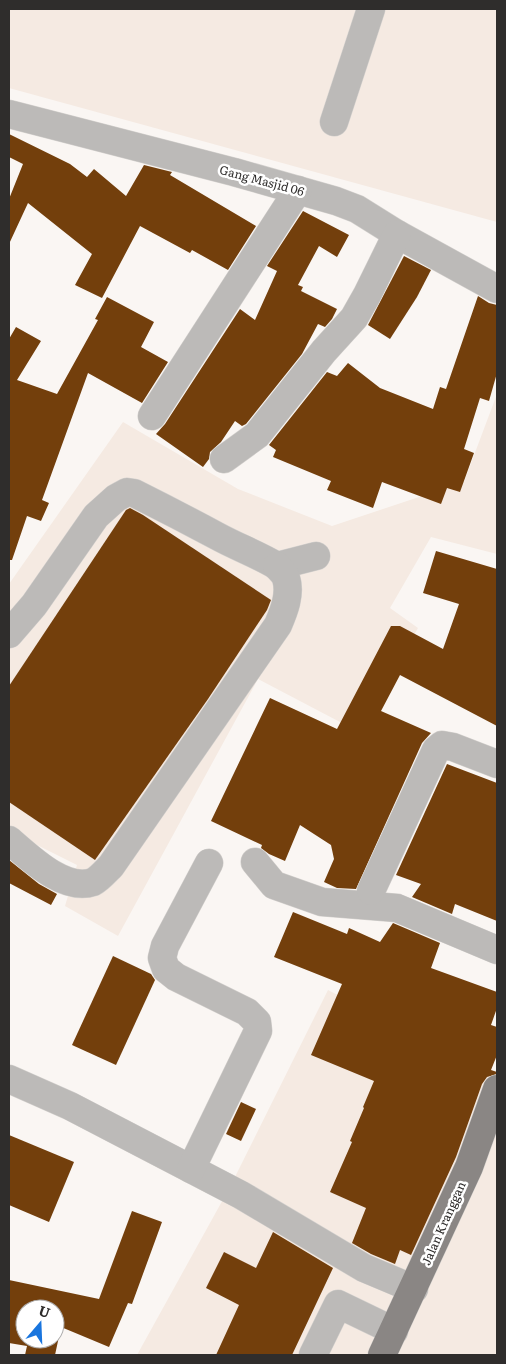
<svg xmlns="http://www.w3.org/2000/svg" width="506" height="1364" font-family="Literata,serif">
  <rect width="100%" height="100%" fill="#faf6f3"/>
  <g fill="#f5eae2">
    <polygon points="9,9 497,9 497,222 9,88"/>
    <polygon points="497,394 497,554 431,537 390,608 418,628 359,732 258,679 118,936 65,906 77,865 9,831 9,584 123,422 238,489 332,526 464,482"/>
    <polygon points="328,990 497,1078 497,1355 137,1355 231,1185"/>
  </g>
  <g fill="#733f0c" fill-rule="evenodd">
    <polygon points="9,134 70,164 87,177 94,169 126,196 144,165 172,172 170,175 256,226 228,270 192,250 190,253 140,226 102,298 75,285 92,254 28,203 9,244 9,199 23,164 9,157"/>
    <polygon points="303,211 349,235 337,257 319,246 298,285 303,287 301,291 337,309 332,319 325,327 318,324 302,354 246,424 242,426 235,421 221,442 210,452 209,459 203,467 156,434 165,424 240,309 255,320 277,271 267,266"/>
    <polygon points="404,256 431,270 417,297 390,339 368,325"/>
    <polygon points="478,296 489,303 497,305 497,373 489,401 480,398 464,449 474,453 460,492 447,488 441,504 382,482 373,508 327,490 331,481 273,457 276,450 269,445 327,372 337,376 348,363 380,388 433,409 440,387 446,389"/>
    <polygon points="107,297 154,322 141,347 168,362 142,403 88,373 42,500 49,503 41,521 27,516 12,560 9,560 9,339 16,327 41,341 17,380 57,394 98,320 95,319"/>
    <polygon points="130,508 143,515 271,600 267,610 208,699 95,860 9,802 9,686 126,510"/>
    <polygon points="436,551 497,569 497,726 400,675 381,711 431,733 422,743 356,889 337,888 324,882 334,859 331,845 300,825 285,861 269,854 261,848 262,845 211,821 270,698 337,729 391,626 400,626 443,649 459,604 423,593"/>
    <polygon points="447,764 497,783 497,921 455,904 452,914 412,897 421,884 396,875"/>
    <polygon points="9,860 39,884 57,894 51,905 9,883"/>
    <polygon points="293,912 347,934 349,928 380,942 393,923 440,943 431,968 497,992 497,1008 491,1025 497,1027 497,1055 491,1070 497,1072 497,1074 487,1077 482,1084 456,1157 411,1255 400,1250 395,1264 371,1254 352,1243 366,1208 330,1192 352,1142 350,1141 364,1108 363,1107 374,1081 311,1055 342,984 274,957"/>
    <polygon points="113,956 151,974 155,980 116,1065 72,1045"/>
    <polygon points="241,1102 256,1109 241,1141 226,1134"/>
    <polygon points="9,1135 74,1162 49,1222 9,1205"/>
    <path d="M132,1211L162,1222L132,1304L128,1303L109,1347L61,1327L55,1355H25L27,1346L9,1343V1280L99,1299ZM25,1309H55V1339H25Z"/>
    <polygon points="273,1232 333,1268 292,1355 216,1355 239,1305 206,1288 224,1252 256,1268"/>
  </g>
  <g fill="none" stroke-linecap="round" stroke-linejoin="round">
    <defs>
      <g id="minor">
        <polyline points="9,114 234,172 336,201 357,209 397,234 497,289"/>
        <polyline points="334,122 371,9"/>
        <polyline points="152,416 298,190"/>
        <polyline points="224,459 257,435 324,351 354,318 367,295 397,234"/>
        <path d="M9,634L34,605L96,516L116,498L127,492L134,493C162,507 189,521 217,536C237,547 257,554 277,566L316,556"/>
        <path d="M9,840C29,857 64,892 93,882C99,879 106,871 111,866L278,625C284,611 291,594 286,578C285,574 280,570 277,566"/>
        <polyline points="255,862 274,885 322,902 397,908 497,950"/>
        <polyline points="371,891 436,750 442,745 453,747 497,764"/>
        <polyline points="9,1079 70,1106 241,1195 364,1268 414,1289"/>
        <polyline points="191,1169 258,1031 257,1022 247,1012 176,977 166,969 162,958 165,946 209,863"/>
        <polyline points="313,1355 338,1304 394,1331"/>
      </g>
      <polyline id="major" points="382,1355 469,1167 497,1089"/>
    </defs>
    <use href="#minor" stroke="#d5d2cf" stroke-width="29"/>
    <use href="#major" stroke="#d5d2cf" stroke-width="29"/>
    <use href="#minor" stroke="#bcbab8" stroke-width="28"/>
    <use href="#major" stroke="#8a8684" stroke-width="28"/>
  </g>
  <g text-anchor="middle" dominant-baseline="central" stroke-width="5" stroke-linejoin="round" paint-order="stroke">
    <g font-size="12" fill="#2f2d2c" stroke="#fff">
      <text transform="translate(262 180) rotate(15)">Gang Masjid 06</text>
      <text transform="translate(443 1223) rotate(-66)">Jalan Kranggan</text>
    </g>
  </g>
  <rect width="506" height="1364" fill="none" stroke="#2f2d2c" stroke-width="20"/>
  <g transform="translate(40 1324) rotate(19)"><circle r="24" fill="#ffffff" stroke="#acabab"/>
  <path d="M0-4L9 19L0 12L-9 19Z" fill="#1975de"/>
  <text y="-8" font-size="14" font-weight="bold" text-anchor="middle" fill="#2f2d2c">U</text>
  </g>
</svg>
